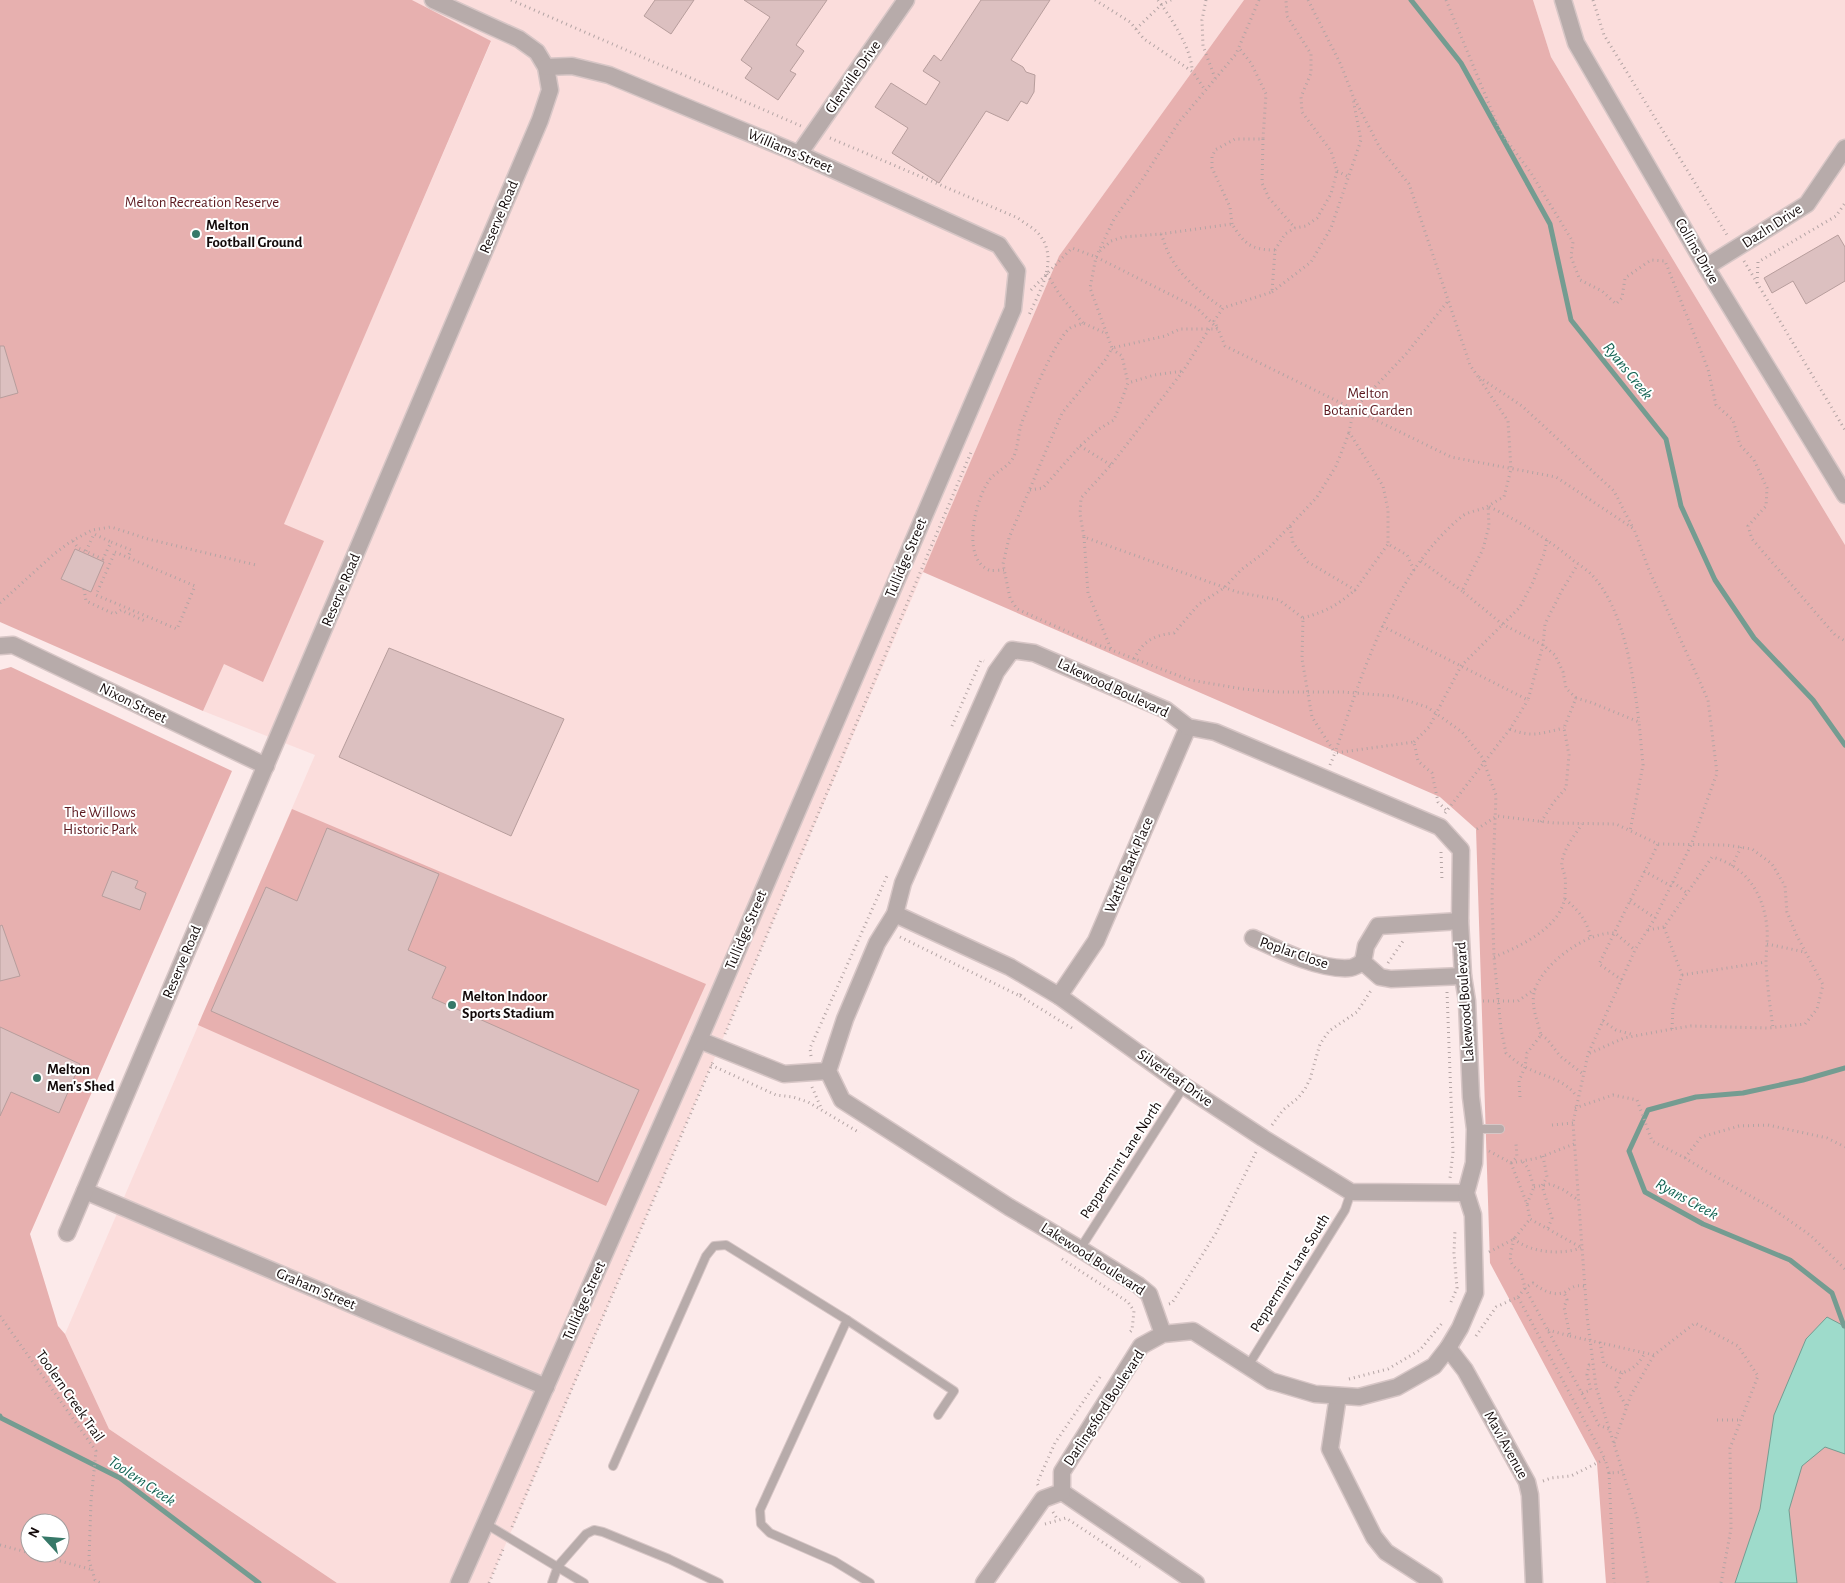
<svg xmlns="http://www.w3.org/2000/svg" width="1845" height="1583" font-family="'Alegreya Sans',sans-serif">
  <rect width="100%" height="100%" fill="#fceaea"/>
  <g fill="#fbdddc">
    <polygon points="412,0 1244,0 1059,256 489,1583 337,1583 109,1429 65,1334 315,755 203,711 491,42"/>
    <polygon points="1533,0 1845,0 1845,545 1551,57"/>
  </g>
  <g fill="#e7b0af" fill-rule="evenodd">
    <polygon points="0,0 412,0 491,41 284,524 324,541 263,682 224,664 203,711 0,622"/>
    <polygon points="1244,0 1533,0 1551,57 1845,545 1845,1583 1606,1583 1597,1463 1490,1263 1476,829 1440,797 923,572 1059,256"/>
    <path d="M11,667L232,771L30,1234L58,1326L65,1334L109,1429L337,1583H0V670ZM30,1523H60V1553H30Z"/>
    <polygon points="292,809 706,984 606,1206 198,1025"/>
  </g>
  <polygon fill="#9edbcb" stroke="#749c91" points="1827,1317 1844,1326 1845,1329 1845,1454 1825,1447 1802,1466 1789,1510 1797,1583 1735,1583 1760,1509 1774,1415 1806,1339"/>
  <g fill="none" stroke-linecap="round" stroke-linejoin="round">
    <g stroke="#749c91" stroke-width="5">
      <polyline points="1411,0 1461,63 1550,224 1571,320 1666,439 1681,506 1715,580 1754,638 1813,700 1845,745"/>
      <polyline points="1844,1326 1832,1293 1790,1260 1703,1224 1645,1192 1629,1151 1648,1110 1696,1097 1743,1093 1803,1080 1845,1068"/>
      <polyline points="0,1416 1,1418 120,1478 259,1583"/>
    </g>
  </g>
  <g fill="#dcc0c0" stroke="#b79d9c">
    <polygon points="655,0 694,0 671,34 644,16"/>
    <polygon points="744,0 827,0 796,45 804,51 790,71 796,74 778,100 745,78 752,68 741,60 770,17"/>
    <polygon points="981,0 1050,0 1011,60 1023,67 1026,72 1035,75 1034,92 1027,104 1021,101 1008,121 986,111 939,183 892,153 908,128 875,107 891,83 926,105 940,82 923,71 934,55 941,61"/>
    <polygon points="1838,235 1845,247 1845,281 1806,304 1793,281 1772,293 1764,278"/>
    <polygon points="0,346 4,346 18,393 0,398"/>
    <polygon points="75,549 104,562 91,592 61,579"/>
    <polygon points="389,648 564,719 511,836 339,757"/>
    <polygon points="327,828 439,874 408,950 446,967 432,998 639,1090 598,1182 211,1011 266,887 297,901"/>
    <polygon points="112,871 138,881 135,888 146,893 140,910 102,896"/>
    <polygon points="2,925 20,976 0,981 0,926"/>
    <polygon points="0,1027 80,1064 59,1113 11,1092 0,1116"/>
  </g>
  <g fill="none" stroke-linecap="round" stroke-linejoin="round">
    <defs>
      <g id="service">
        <polyline points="1475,1129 1500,1129"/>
        <polyline points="1080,1249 1184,1086"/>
        <polyline points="847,1320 954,1391 938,1415"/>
        <polyline points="1248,1366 1345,1210 1351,1192"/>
        <polyline points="613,1466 706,1256 714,1246 726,1245 847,1320 760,1510 761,1524 770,1533 834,1561 870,1583"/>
        <polyline points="486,1524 584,1583"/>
        <polyline points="552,1583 558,1566 586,1534 594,1530 603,1532 669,1559 719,1583"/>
      </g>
      <g id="minor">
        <polyline points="1563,0 1576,43 1706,267 1845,495"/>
        <polyline points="799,154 906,0"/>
        <polyline points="1706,267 1807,204 1845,148"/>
        <polyline points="0,646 13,645 266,766"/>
        <polyline points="895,914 1010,967 1059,996 1184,1086 1263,1138 1351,1192 1466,1193"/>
        <polyline points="1460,921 1378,926 1366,946 1363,962 1380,977 1391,979 1463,976"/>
        <path d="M1253,938C1279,950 1320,970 1349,968C1354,968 1359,964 1363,962"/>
        <polyline points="1059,996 1096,941 1188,727"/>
        <polyline points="699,1040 784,1074 828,1071"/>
        <polyline points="85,1191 546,1387"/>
        <polyline points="67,1233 540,120 550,90 546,67 537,52 519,39 433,0"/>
        <polyline points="1448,1348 1465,1370 1527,1482 1530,1495 1534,1583"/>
        <polyline points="1338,1396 1330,1449 1374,1537 1386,1552 1434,1583"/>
        <polyline points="1062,1492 1196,1583"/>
        <polyline points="459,1583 699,1040 1013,309 1017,271 999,245 799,154 609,75 572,66 546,67"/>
        <polyline points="984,1583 1043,1499 1062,1492 1062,1472 1141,1346 1163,1334 1193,1331 1271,1381 1315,1394 1359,1397 1397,1387 1434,1366 1448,1348 1460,1328 1475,1293 1473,1215 1466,1193 1474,1163 1475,1129 1471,1097 1467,1001 1463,976 1460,921 1461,850 1440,827 1215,732 1188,727 1166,710 1034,653 1012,650 996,672 903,883 895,914 877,943 845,1019 828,1071 842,1100 1009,1207 1080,1249 1138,1285 1149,1294 1163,1334"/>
      </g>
    </defs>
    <use href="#service" stroke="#d7c6c6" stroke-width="10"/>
    <use href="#minor" stroke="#d7c6c6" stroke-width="19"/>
    <g stroke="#b3a4a4" stroke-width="3" stroke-dasharray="1 4" stroke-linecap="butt">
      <polyline points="511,0 801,126"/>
      <polyline points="1095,0 1130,22 1144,39 1193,72 1205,90"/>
      <path d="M1158,0C1171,18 1192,49 1192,71"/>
      <polyline points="1206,0 1202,20 1203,46 1215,78"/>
      <path d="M1259,0L1236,54L1179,122L1142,180L1114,219L1096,257L1090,288L1112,348L1106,359L1062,413L1009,538L1003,564L1010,598L1017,609L1093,643L1190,680L1243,689L1276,692H1343L1393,696L1427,707L1462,732L1482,757L1496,795L1492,898L1494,957L1501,1029L1506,1053C1513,1059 1520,1065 1529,1069C1546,1077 1566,1080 1577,1097"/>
      <path d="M1308,0L1341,65L1353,96L1380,148L1409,184L1470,365L1508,421L1511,469L1504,497C1497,500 1491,505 1484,508C1476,511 1466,512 1460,518C1393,574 1362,673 1335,753"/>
      <polyline points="1446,0 1501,133 1531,173 1573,242 1571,257 1580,280 1602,291 1616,304 1622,298 1625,278 1651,260 1665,261 1708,369 1716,405 1733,420 1740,445 1754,460 1767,488 1766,506 1748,526 1752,539 1835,635 1845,641"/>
      <polyline points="1593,0 1604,35 1727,235"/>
      <polyline points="1136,29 1161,5 1171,0"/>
      <path d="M830,138L1018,218C1024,223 1032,227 1037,232C1061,257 1040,290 1029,315"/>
      <polyline points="1263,139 1262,183 1269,198 1295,228"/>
      <polyline points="1337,171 1349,177"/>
      <polyline points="1232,224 1230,207 1212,168 1212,157 1215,150 1235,139 1263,139 1266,94 1251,63 1239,48"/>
      <path d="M1161,234C1164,241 1166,249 1170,256C1181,277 1203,295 1223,308"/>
      <polyline points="1275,250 1285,234 1295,228 1306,226 1317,218 1331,194 1337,171 1331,151 1302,112 1301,97 1311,73 1311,54 1287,16 1286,0"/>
      <path d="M1100,251L1111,241L1123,237L1161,234L1232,224C1244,243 1250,250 1275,250L1272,292L1223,308L1214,321L1218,329H1180L1165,336L1112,348"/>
      <polyline points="1744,261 1845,430"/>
      <polyline points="1047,274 1060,295 1083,323"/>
      <polyline points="1757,283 1758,262 1836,216 1845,203"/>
      <polyline points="1031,290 1072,248 1096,257 1197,308 1218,329 1225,346 1451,457 1556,477 1634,529 1649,570 1708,700 1717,773 1691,845 1655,918 1635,950 1588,1054 1573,1123 1587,1316 1596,1387 1637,1517 1648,1583"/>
      <polyline points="1272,292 1311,262 1331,228 1361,140 1353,99"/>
      <polyline points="1209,329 1183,371 1111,465 1081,498 1080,514 1084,537 1237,592 1279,600 1303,618 1302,659 1312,717 1335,753"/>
      <polyline points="1112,349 1122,356 1128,383"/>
      <polyline points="1479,377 1522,406 1614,491 1633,528"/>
      <polyline points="1080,446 1111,465"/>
      <polyline points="1030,490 1043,488 1080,446 1099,429 1114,420 1128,383 1154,375 1183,371"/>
      <polyline points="1290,526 1317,497 1336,466 1349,433"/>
      <polyline points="1084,537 1088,593 1111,649"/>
      <polyline points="73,541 78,548 103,559 111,542 131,550 128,557"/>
      <polyline points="86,551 94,534 111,542"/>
      <polygon points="115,552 195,586 177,629 96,595"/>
      <polyline points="1421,561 1462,591"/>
      <path d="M1004,570C1000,570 993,571 989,570C960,558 976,497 990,479C997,471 1008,467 1013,458C1018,449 1018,435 1021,425C1027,407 1055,340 1069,329C1072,326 1079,325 1083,323L1107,334"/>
      <polyline points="1414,570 1407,555 1388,544 1388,510 1383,486 1349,432 1354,409 1406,354 1448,301"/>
      <polyline points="84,589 86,601 114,614 121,610 145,621"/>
      <polyline points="0,603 54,554 70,542 92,530 111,527 148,539 256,565"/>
      <path d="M1303,618C1327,611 1336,606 1355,590"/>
      <polyline points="1382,626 1528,700 1543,645 1545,624 1561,592 1578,564"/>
      <path d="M1134,659C1143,641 1154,635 1174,633L1199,604L1224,588L1242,569L1265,552L1290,526L1293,543L1308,562L1355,590L1388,544"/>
      <path d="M1576,698L1566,688L1563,672L1555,655L1543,645L1502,624L1462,591L1483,549L1489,526L1488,506C1519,521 1548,539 1574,561C1580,565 1587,570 1592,575C1625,611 1633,675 1639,722"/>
      <polyline points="952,726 981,660 984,661"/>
      <path d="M1510,729C1532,738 1542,733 1564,728"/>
      <polyline points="1414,742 1429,727 1461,666 1520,607 1533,582 1544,554 1547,540"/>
      <polyline points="1330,765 1335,753 1414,742 1418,761 1432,773 1438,802 1446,810"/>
      <polyline points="1445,813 1510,729 1528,700"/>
      <polyline points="1541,822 1553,803 1566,788 1569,755 1564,728 1576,698 1590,702 1639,722 1643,765 1630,831"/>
      <polyline points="1477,829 1497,816 1554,823 1616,824 1658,844 1726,845 1752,849 1772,864 1785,886 1787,912 1796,934 1823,985 1817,1009 1805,1024 1768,1028 1691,1026 1672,1029 1624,1038 1588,1054"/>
      <polyline points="1441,852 1442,881"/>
      <polyline points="1732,866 1741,847"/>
      <polyline points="1644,871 1671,886"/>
      <polyline points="1673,882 1687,893"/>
      <path d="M1565,899C1579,911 1587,920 1591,939"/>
      <polyline points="1630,901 1655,918"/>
      <polyline points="1648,930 1664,927"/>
      <polyline points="900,937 1020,996 1022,992"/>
      <polyline points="1767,944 1805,952"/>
      <path d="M1494,957C1519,947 1562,927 1565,896C1565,890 1566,883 1565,877C1564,871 1561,867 1562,862C1564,848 1575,835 1582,824"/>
      <polyline points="1388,963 1403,941"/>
      <polyline points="1682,975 1766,962"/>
      <polyline points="1622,980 1599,964 1658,844"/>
      <polyline points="1447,992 1453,1152 1450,1178"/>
      <polyline points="1020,996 1075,1030"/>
      <polyline points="1483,1001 1518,1001 1535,989"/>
      <polyline points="1603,1021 1616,1030 1634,1035"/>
      <path d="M1672,1029L1673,1007L1682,975L1664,927L1712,857C1746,866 1764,894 1767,928C1768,939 1766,951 1766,962C1767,984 1770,1006 1773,1028"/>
      <polyline points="725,1034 972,450"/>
      <polyline points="1541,1035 1547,1039 1560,1056 1583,1074"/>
      <polyline points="811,1056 810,1048 887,876"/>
      <polyline points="711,1065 776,1095 793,1097 808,1102 860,1133"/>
      <polyline points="812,1087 822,1110"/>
      <path d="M1520,1097L1519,1081L1525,1067L1527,1053L1541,1035C1538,1023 1531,1006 1534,993C1540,965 1587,931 1615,933L1635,950"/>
      <polyline points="1575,1108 1613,1095 1637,1100 1652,1141 1685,1158 1711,1174 1770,1207 1810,1235 1845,1269"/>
      <polyline points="1272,1125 1283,1110 1298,1098 1305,1089 1310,1079 1320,1044 1329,1031 1357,1012 1372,989"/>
      <polyline points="1552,1125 1573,1123"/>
      <polyline points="1489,1151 1511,1163 1527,1204 1530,1219 1582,1248"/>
      <polyline points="1543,1156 1547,1177 1542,1186 1552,1218 1548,1228"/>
      <polyline points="1685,1158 1701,1137 1739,1126 1768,1125 1827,1138 1845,1147"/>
      <polyline points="1523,1162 1528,1168 1534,1187 1527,1204"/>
      <polyline points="1511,1163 1538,1158 1574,1144"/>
      <polyline points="1511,1163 1517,1157 1516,1144"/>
      <polyline points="1534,1187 1550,1184 1564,1190 1578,1200"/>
      <polyline points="1489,1252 1514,1239 1530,1219"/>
      <polyline points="1062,1259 1128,1302 1134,1311 1132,1330 1130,1332"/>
      <path d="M1584,1286C1575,1285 1572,1287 1565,1292C1554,1297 1542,1290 1533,1283L1525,1288L1599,1425L1609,1429"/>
      <path d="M1518,1297L1525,1288L1521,1272C1505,1262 1511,1255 1514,1239C1531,1253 1561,1255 1581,1248"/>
      <polyline points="1451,1302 1457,1288 1454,1253 1455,1230"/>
      <polyline points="1169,1304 1172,1303 1216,1233 1256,1152"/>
      <polyline points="0,1316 96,1451 91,1501 89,1560 95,1580 100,1583"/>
      <polyline points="1548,1330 1570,1336 1564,1307 1567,1300 1564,1292"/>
      <polyline points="1476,1336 1496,1307 1518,1297 1605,1459"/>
      <polyline points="1570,1336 1654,1355 1695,1323 1738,1346 1758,1376 1730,1448 1731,1529 1721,1583"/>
      <path d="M1600,1342L1604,1364L1622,1373C1634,1369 1639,1363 1645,1353"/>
      <polyline points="1622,1373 1616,1387 1626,1406"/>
      <polyline points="1349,1379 1388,1369 1420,1350 1443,1322"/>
      <polyline points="1582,1393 1591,1390 1587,1375 1589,1365 1593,1365"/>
      <polyline points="1717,1420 1742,1420"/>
      <polyline points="1614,1443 1631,1395 1654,1355"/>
      <polyline points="1609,1473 1614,1583"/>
      <polyline points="1543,1481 1551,1478 1571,1476 1605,1459 1609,1473 1623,1472"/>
      <polyline points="1038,1485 1037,1483 1055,1443 1100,1377"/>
      <polyline points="1053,1512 1058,1520"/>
      <polyline points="1045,1524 1066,1518 1140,1567"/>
      <polyline points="512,1527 713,1062"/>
      <polyline points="0,1545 30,1553"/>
      <polyline points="31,1553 93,1570"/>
      <polyline points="489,1583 504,1547"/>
    </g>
    <use href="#service" stroke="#b7abaa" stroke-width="8"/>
    <use href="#minor" stroke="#b7abaa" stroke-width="16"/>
  </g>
  <g fill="#367868" stroke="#fff" stroke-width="2">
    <circle cx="196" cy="234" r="5"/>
    <circle cx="452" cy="1005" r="5"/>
    <circle cx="37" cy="1078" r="5"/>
  </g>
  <g text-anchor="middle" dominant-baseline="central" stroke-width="4" stroke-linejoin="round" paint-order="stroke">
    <g font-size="15" fill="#130a0a" stroke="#fff">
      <text transform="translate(853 77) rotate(-55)">Glenville Drive</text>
      <text transform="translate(790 151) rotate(23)">Williams Street</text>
      <text transform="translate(499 217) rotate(-67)">Reserve Road</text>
      <text transform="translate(1772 226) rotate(-33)">Dazln Drive</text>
      <text transform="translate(1697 251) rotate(60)">Collins Drive</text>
      <text transform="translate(906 558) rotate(-67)">Tullidge Street</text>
      <text transform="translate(341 590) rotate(-67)">Reserve Road</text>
      <text transform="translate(1113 688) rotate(25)">Lakewood Boulevard</text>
      <text transform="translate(133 703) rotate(26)">Nixon Street</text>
      <text transform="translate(1129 865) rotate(-67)">Wattle Bark Place</text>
      <text transform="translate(746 930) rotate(-67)">Tullidge Street</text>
      <text transform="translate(1294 953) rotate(19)">Poplar Close</text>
      <text transform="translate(182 962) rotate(-67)">Reserve Road</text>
      <text transform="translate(1465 1002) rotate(-94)">Lakewood Boulevard</text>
      <text transform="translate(1175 1078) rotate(35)">Silverleaf Drive</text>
      <text transform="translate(1121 1160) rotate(-57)">Peppermint Lane North</text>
      <text transform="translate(1093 1259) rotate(33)">Lakewood Boulevard</text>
      <text transform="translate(1290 1273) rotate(-58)">Peppermint Lane South</text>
      <text transform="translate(316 1289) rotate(23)">Graham Street</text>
      <text transform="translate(584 1301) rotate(-66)">Tullidge Street</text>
      <text transform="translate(70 1396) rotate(55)">Toolern Creek Trail</text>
      <text transform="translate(1104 1408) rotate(-57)">Darlingsford Boulevard</text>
      <text transform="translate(1506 1445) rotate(61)">Mavi Avenue</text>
    </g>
    <g font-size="15" fill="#5c191f" stroke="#fff">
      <text x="202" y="202">Melton Recreation Reserve</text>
      <text x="1368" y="393">Melton<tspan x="1368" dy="17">Botanic Garden</tspan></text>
      <text x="100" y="812">The Willows<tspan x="100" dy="17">Historic Park</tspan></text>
    </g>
    <g font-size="15" font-weight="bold" fill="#130a0a" stroke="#fff" text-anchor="start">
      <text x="206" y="225">Melton<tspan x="206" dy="17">Football Ground</tspan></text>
      <text x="462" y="996">Melton Indoor<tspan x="462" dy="17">Sports Stadium</tspan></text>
      <text x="47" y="1069">Melton<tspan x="47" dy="17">Men's Shed</tspan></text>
    </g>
    <g font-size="16" font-style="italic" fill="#156454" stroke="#fff">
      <text transform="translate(1628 371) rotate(51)">Ryans Creek</text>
      <text transform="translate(1687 1199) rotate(29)">Ryans Creek</text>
      <text transform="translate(142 1481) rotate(34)">Toolern Creek</text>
    </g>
  </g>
  <g transform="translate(45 1538) rotate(296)"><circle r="24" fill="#ffffff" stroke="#a19d9d"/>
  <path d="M0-4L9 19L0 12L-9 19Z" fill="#367868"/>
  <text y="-8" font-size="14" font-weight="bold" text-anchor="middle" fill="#130a0a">N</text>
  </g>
</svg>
